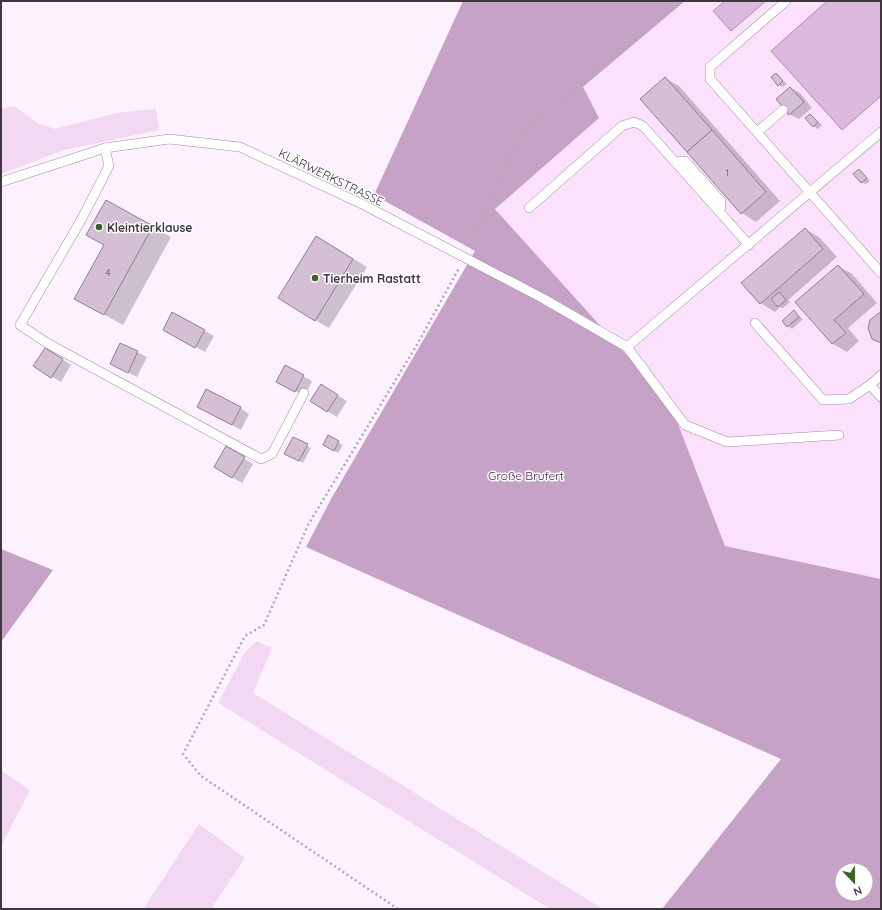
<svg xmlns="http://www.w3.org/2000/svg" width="882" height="910" font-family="Quicksand,sans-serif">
  <rect width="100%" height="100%" fill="#fef1ff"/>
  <polygon fill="#fce1fd" points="685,1 881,1 881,579 725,546 670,403 495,209 599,118 583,88"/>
  <g fill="#f2d8f3">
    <polygon points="14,106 37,123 55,129 116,113 156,109 159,130 64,150 1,174 1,109"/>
    <polygon points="257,641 272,648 253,693 603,909 550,909 218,703 245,652"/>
    <polygon points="1,771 30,790 1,846"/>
    <polygon points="199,824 245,858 211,909 143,909"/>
  </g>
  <g fill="#c6a2c7" fill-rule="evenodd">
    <path d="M463,1H685L583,87L599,118L495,209L670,403L725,546L881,579V909H662L781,759L306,547L331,499L475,251L374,195ZM842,870H866V894H842Z"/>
    <polygon points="1,549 53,570 1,642"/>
  </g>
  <g fill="#ddb8de" stroke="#ae91ae">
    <polygon points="725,1 766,1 731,31 713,11"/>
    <polygon points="827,1 881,1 881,96 842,130 771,51"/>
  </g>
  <g fill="#0003">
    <polygon points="776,74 787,84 783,87 779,85"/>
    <polygon points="665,78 679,86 780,201 756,222 742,213 642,99"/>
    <polygon points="791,88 800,93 812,108 799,119 789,114"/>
    <polygon points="811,115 822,125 818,129 813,126"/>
    <polygon points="859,170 870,181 866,184 861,182"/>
    <polygon points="153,227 171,237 123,325 94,309"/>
    <polygon points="805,229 819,237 837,257 788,300 790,302 783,308 780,307 775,312 761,303 743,283"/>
    <polygon points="331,245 367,267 329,328 315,320"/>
    <polygon points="838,266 852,274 877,303 848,328 859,341 847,352 833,344 797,302"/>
    <polygon points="794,312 803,319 792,329 783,321"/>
    <polygon points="173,313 214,336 205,352 164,330"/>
    <polygon points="121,344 147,357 137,377 121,369"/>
    <polygon points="54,354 71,365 61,382 52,377"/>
    <polygon points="303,376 312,381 305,396 287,387"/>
    <polygon points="330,391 347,401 337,417 311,401"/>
    <polygon points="240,408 249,414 241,430 207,412"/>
    <polygon points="329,437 343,445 338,453 324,445"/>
    <polygon points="294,438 311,448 303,463 286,453"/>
    <polygon points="227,448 253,464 242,483 215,467"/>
  </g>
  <g fill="#d5bfd5" stroke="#917e92">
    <polygon points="776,73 783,81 778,86 771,77"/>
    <polygon points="665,77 712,130 687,152 640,99"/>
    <polygon points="790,87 804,102 789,115 776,99"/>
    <polygon points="810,114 818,122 813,127 805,118"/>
    <polygon points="712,130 766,192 741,214 687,152"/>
    <polygon points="859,169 867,178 861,183 853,174"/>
    <polygon points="106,200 153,226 104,315 74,299 104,245 86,235"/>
    <polygon points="805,228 823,249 760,304 741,283"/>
    <polygon points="316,236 353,259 315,321 278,298"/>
    <polygon points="838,265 864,294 834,320 846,333 832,344 795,302"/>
    <polygon points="779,292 786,300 778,307 771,299"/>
    <polygon points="794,310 799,317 787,327 782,321"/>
    <polygon points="172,312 205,330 195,348 163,330"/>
    <polygon points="879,313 881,313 881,343 872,339 868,328 870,320"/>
    <polygon points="120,343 138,351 128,373 110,364"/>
    <polygon points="45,348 63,359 51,378 33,366"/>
    <polygon points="285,365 304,375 295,392 276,382"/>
    <polygon points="321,384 338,395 327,412 310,401"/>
    <polygon points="206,389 241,407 232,425 197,407"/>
    <polygon points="328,435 339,441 334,451 323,445"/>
    <polygon points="293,437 308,444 299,461 284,454"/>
    <polygon points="226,446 245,457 232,478 214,467"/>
  </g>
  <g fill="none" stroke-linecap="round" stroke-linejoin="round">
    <defs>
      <g id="service">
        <polyline points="786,1 710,67 710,79 881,273"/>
        <polyline points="757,132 783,110"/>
        <polyline points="105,148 109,166 80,222 20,325 47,343 261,459 272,454 304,393"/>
        <polyline points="675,162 685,161 721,201 720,212"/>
        <polyline points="1,182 105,148 169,139 240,147 364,205 544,299 627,347 685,425 727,442 839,435"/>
        <polyline points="529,208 622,126 634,122 643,126 749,245"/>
        <polyline points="755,323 823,400 849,399 870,385 881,397"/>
        <polyline points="627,347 881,132"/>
        <polyline points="870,385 881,375"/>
      </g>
    </defs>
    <use href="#service" stroke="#a18ca1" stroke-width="10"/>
    <g stroke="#b4a8b5" stroke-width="2.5" stroke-dasharray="2 3" stroke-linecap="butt">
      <polyline points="470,246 520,134 680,1"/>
      <polyline points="398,909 201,776 183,754 245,636 264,625 308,525 418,343 459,268"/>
    </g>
    <use href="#service" stroke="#fff" stroke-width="9"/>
  </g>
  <g fill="#366321" stroke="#fff" stroke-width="1.5">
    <circle cx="99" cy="227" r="4"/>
    <circle cx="315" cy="278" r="4"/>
  </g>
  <g text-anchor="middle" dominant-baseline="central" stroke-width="3" stroke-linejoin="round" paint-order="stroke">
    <g font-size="10" fill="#645864">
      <text x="727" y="172">1</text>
      <text x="108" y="272">4</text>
    </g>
    <g font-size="12" fill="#3f363f" stroke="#fff">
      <text transform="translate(331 177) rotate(26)">KLÄRWERKSTRASSE</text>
    </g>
    <g font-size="12" font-weight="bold" fill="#3f363f" stroke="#fff" text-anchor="start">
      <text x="107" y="227">Kleintierklause</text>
      <text x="323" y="278">Tierheim Rastatt</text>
    </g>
    <g font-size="12" fill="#461a49" stroke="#fff">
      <text x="526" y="475">Große Brufert</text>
    </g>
  </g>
  <rect width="882" height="910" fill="none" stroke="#3f363f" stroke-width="4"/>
  <g transform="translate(854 882) rotate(158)"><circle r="19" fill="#ffffff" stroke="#b2afb2"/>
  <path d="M0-3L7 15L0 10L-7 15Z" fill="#366321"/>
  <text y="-6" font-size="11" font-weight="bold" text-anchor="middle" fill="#3f363f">N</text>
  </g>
</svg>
